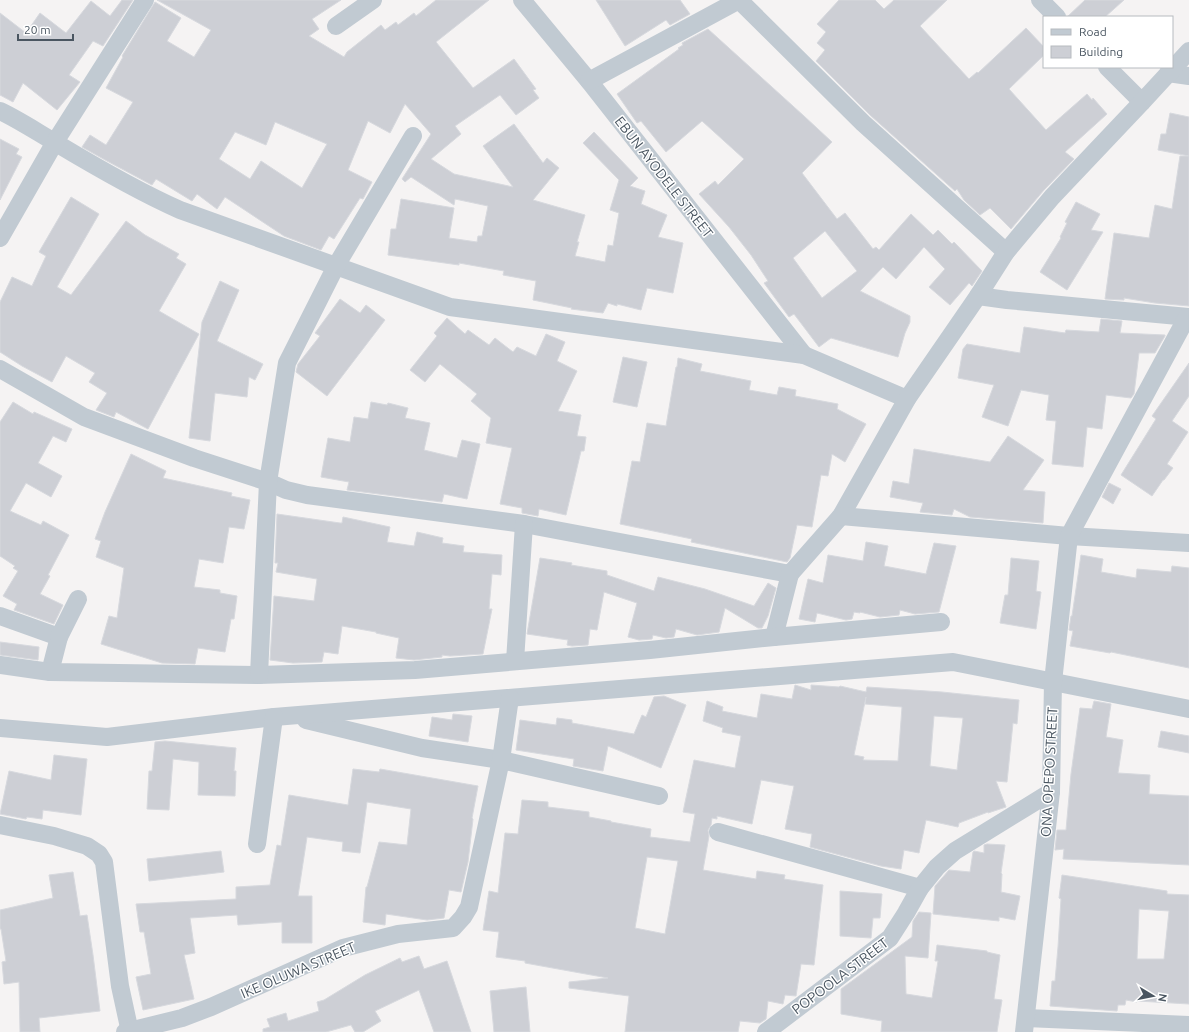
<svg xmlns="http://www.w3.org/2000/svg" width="1189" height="1032" font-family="Ubuntu,sans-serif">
  <rect width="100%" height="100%" fill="#f5f3f3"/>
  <g fill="#cdcfd5" stroke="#d7d9de" fill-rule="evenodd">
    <polygon points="122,0 133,0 103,46 93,41 69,75 80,82 57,110 23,83 13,102 0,95 0,13 26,33 40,13 66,33 91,1 110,16"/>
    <path d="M157,0H341L312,19L319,29L309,36L344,57L347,52L381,25L385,30L396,22L398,25L414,13L416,16L436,0H489L436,42L473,88L514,59L536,89L533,90L539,98L516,115L500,95L455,126L461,134L431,159L454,174L513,187L483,146L514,124L543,163L547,158L559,168L533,200L585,215L577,242H579L575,256L605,262L608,245L613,246L619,213L610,210L619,180L583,143L594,132L638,178L630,186L645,191L641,204L667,215L658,237L683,243L673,293L647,288L641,310L617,304V306L608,303L603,313L571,309L572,308L533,300L536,281L503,275L504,271L459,263V265L388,255L391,229H396L401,199L454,208L449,238L477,242L478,236H482L488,206L455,199L454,205L411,177L405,182L402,179L431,134L405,104L390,133L368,121L348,170L372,182L363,199L360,198L334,239L329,236L321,250L284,236L225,197L217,209L197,194L192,201L156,179L152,185L107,161L82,147L90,135L106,145L133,102L106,88L123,57L122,56L155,2L181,18L167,41L194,57L211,30ZM275,122L327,144L302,188L261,161L250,179L219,159L235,132L266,145Z"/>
    <polygon points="596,0 680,0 690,14 670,25 666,20 625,46"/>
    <polygon points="839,0 875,0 884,9 894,0 947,0 920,26 969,79 977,72 978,73 1026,28 1044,47 1044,55 1009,89 1046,130 1087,94 1092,100 1093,98 1107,114 1065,152 1074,159 1044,190 1011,229 990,208 980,215 964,200 957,189 955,191 870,115 816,61 825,50 817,43 826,32 817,24"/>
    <polygon points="1085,0 1124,0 1105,17 1067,17"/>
    <path d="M708,29L804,116L832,142L802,173L837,219L845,213L873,249L876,247L879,250L911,214L933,235L938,230L952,244L954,242L982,271L972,286L969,283L950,305L929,287L945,269L924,247L896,279L883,267L860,291L910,316V322L905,333L898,357L831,338L819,347L794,314L789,317L764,283L768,281L751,255L729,227L699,194L715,181L718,185L744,159L702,121L666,152L641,121L637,123L617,94L679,49L678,48L683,45L682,43ZM825,231L857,271L822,298L793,258Z"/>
    <polygon points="1170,113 1189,117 1189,156 1158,150 1161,134 1166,134"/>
    <polygon points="0,139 19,149 16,154 22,157 0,200"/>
    <polygon points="1180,156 1189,156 1189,306 1155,303 1124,298 1124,300 1105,299 1114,233 1149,238 1155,205 1172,209"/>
    <polygon points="71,197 99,214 57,287 71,295 126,221 145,235 179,254 176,258 186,264 159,311 199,334 148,429 116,412 114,417 96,410 107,393 89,382 95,373 66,356 52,382 22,366 0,352 0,302 12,277 32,286 46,256 39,252"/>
    <polygon points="1076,202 1100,214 1091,230 1103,232 1067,290 1040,272 1061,238 1060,237 1067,223 1065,222"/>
    <polygon points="220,281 239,290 217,341 263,364 255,380 249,377 247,397 215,393 210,441 189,438 202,322"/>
    <polygon points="340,299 360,313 366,305 385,320 327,396 296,372 298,364 320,336 315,333"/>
    <polygon points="447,318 465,334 468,330 489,345 495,338 513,352 517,347 536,356 546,334 565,342 557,361 577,371 558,411 581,415 577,436 586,437 584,451 581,451 566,515 539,509 538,516 522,513 522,508 500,504 512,448 486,443 491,418 471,401 477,394 440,364 425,382 410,370 437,336 434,333"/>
    <polygon points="1101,319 1122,321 1120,333 1165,335 1165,336 1155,353 1139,353 1134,394 1131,398 1106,395 1102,429 1087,427 1083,467 1052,464 1056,421 1046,420 1049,395 1021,390 1008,426 982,417 994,385 958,378 963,349 967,344 1020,353 1024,327 1065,333 1066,330 1099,332"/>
    <polygon points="623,357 647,362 637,407 613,402"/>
    <polygon points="678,358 702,364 700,371 751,381 749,390 777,395 779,387 796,390 795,396 838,404 837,409 866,424 845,462 832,454 828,476 821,475 812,527 797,525 790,558 787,562 691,542 692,539 620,524 632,461 640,462 647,423 666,426 676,367 677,367"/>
    <polygon points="1189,363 1189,396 1172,421 1188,432 1167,464 1173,468 1164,480 1163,480 1152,496 1121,475 1156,419 1152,416"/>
    <polygon points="13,402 33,414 34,412 72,429 66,442 53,436 38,463 62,476 51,497 26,483 10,511 41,525 43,521 69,535 48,575 50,576 40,594 63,605 54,624 14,610 17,604 3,596 18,571 13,568 15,566 0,556 0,422"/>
    <polygon points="371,402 387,405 388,403 408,408 405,418 430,423 424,450 457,458 462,440 480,444 467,499 444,494 442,502 347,490 349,482 321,477 328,438 350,442 354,417 368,419"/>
    <polygon points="1008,436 1044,460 1023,490 1045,492 1043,523 970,517 954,509 952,515 920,512 923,503 890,497 893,481 909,484 914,449 990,462"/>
    <polygon points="131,454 166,471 163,478 232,493 231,496 250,500 244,529 229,527 223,563 199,559 194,587 220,590 220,593 237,596 234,619 231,619 225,652 198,648 195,664 162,663 101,644 109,616 117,618 124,568 96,557 101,541 95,539 105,512"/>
    <polygon points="1109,483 1121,489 1113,504 1102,497"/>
    <polygon points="277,514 340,523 342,523 343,517 390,527 387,542 414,546 417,532 443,538 442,543 464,546 463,552 502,555 501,575 492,574 489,609 492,609 483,654 450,656 442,655 442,657 414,660 396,658 399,638 376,633 376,632 342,626 338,654 324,652 322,662 293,663 270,660 274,596 314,601 317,579 276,572 278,563 275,563"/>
    <polygon points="866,542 888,546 884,566 926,574 934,543 956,546 939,612 915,614 900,610 899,615 880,617 860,612 860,613 854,612 852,619 846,620 817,613 815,622 799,619 808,579 823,583 828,555 863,561"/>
    <polygon points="1081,555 1103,559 1101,572 1136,578 1137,569 1171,572 1172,566 1189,568 1189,668 1111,652 1110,653 1070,646 1073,631 1069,630 1071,616 1072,616"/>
    <polygon points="540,558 572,563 571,565 607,571 607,575 654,591 658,577 705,589 754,606 768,583 776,588 768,616 762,628 758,628 725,608 719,632 697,635 676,629 674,637 666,638 653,635 652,639 639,640 628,637 637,603 604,592 597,630 590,629 588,645 572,646 567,645 568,640 527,634"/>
    <polygon points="1011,558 1039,561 1036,591 1041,592 1036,629 1000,623 1005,595 1008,595"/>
    <polygon points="0,642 39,647 38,660 0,655"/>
    <path d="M795,685L811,690V685L839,687L840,686L866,692L867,687L942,692L1019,700L1017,724L1013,723L1007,782L996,781L1006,807L988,813V812L959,823L958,827L926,820L919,853L904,850L901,869L881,866L810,847L812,834L785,829L794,786L761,780L752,824L717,816V819L712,818L711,825L708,830L709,836L703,870L756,879L757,871L785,875L784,879L823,885L814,965L801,964L796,996L785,995L783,1004L768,1001L766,1019L760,1023L740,1021L738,1032H625L629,996L569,988V982L608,978L525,963V961L496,957L499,932L483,930L489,891L498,893L505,833L518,834L522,800L548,802V807L589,812V817L611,821V822L651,829L650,837L690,842L695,814L683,812L694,760L735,768L741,736L722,732L723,728L703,721L707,701L723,707L722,711L757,718L761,694L792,699ZM866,697L865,704L902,707L898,761L863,760L864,757L854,755ZM934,716L963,718L957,770L930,766ZM647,857L678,861L665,934L635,928Z"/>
    <polygon points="664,696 686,705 661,768 608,746 603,771 573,766 574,759 516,750 520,720 556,725 557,718 572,720 572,723 634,734 642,715 646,717 654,697"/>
    <polygon points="1094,701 1111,704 1106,737 1123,740 1118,773 1150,775 1149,794 1189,796 1189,865 1063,859 1064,849 1055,850 1057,830 1066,830 1071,774 1080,708 1092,709"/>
    <polygon points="453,714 472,716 468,742 429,736 432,717 452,720"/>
    <polygon points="1161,731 1189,736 1189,753 1158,747"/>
    <polygon points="165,741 236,748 234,771 236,771 235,796 198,795 199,762 173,759 169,810 147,809 149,771 152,771 155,742"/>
    <polygon points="54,755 87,759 81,815 43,810 42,819 27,817 26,819 0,814 9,771 51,780"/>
    <polygon points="353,769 379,772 380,769 478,786 472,818 473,819 468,862 461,892 449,890 444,918 427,920 386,914 385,925 363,922 366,887 367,887 379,842 407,845 411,809 367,802 360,853 342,851 343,842 307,837 298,896 312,896 312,943 282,943 282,922 238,925 237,915 190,918 195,953 184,955 194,999 143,1010 136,977 151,974 144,932 140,932 136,904 236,899 236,887 270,885 277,845 281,846 289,795 348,805"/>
    <polygon points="987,844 1005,845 1001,873 1002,874 1001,892 1020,896 1015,920 999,917 999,921 933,914 935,886 949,870 970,872 973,852 974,851 984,853 984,845"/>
    <polygon points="221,851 224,872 149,881 147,859"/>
    <polygon points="73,872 80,916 87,915 93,955 100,1011 39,1018 40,1032 20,1032 19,982 4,984 2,962 6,961 1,929 0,929 0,910 53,898 49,875"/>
    <path d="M1062,875L1167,891V894L1189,895V1004L1137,1001V1002L1126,1000L1125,1005H1118L1117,1011L1050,1006L1052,981H1055L1058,947L1061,899L1059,898ZM1139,909L1169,911L1164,959H1137Z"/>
    <polygon points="840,891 882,894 880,918 873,918 871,938 840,936"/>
    <polygon points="919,912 931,913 928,958 905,956 906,994 932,998 938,961 935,961 937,945 987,951 987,952 1000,955 994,999 1002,1000 997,1032 881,1032 882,1021 841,1014 841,989 912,937 913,921"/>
    <polygon points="419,956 424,969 447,961 471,1032 434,1032 419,990 375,1011 381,1021 363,1032 355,1032 351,1025 326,1032 263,1032 263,1029 270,1027 267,1019 286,1013 288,1021 319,1011 317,1002 324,1000 365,975 400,958 402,962"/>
    <polygon points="526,987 530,1032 494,1032 490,991"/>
  </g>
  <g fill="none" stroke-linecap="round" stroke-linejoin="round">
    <g stroke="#c1cad2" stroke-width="18">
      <polyline points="522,0 589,81 804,355"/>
      <polyline points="1040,0 1057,17"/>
      <polyline points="336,26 373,0"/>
      <polyline points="1107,67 1142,102"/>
      <polyline points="1168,73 1189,76"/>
      <polyline points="589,81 739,0 863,123 1006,252"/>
      <path d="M0,111C19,120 37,132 56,143C96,167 137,191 180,210L450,307L804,355L907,399"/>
      <polyline points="0,238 55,142 145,0"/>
      <polyline points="978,296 1007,300 1189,317"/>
      <polyline points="0,369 84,417 194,458 268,482 286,490 307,495 524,524 790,574 841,516 907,399 978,296 1006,252 1052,197 1142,102 1189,51"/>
      <polyline points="841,516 1069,536 1189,543"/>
      <polyline points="0,616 59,637 50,672"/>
      <polyline points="59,637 78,599"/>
      <polyline points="774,637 790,574"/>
      <polyline points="515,661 524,524"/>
      <polyline points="0,665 50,672 259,675 415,670 650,650 774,637 941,622"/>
      <polyline points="259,675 268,482 287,363 336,266 413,136"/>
      <polyline points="306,720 422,748 501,760 659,796"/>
      <polyline points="0,728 107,737 274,717 953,662 1189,709"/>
      <polyline points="0,825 54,836 87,846 99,854 104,862 120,986 130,1032"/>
      <polyline points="718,832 920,888"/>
      <polyline points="257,844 274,717"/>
      <polyline points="1026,1018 1189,1025"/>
      <polyline points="125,1032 182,1018 211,1007 343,948 398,934 453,928 463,917 469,907 501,760 510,698"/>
      <polyline points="766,1032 890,938 906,913 920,888 937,867 955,851 1051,792"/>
      <polyline points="1024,1032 1051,792 1053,682 1069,536 1187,317"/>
    </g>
  </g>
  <g text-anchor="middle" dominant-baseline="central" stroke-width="3" stroke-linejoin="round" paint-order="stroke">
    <g font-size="14" fill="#4a5661" stroke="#fff">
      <text transform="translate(664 177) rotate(52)">EBUN AYODELE STREET</text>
      <text transform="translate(1049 772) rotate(-87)">ONA OPEPO STREET</text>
      <text transform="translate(298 970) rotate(-23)">IKE OLUWA STREET</text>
      <text transform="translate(840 976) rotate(-37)">POPOOLA STREET</text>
    </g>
  </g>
  <rect x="1043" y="16" width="130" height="52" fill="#ffffff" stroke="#b7bbc0"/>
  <rect x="1051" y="29" width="20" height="6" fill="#c1cad2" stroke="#b7bbc0"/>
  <text x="1079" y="36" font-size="12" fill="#4a5661">Road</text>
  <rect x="1051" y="46" width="20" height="12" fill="#cdcfd5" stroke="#b7bbc0"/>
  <text x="1079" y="56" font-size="12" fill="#4a5661">Building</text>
  <g transform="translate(1153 996) rotate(100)" stroke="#ffffff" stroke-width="3" paint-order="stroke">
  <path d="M0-3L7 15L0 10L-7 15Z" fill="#4a5661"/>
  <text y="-6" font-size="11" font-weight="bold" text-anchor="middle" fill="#4a5661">N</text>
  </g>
  <path d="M18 34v6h55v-6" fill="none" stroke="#4a5661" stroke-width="2"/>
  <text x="24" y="34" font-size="12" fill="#4a5661" stroke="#ffffff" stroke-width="3" paint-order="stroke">20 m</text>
</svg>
